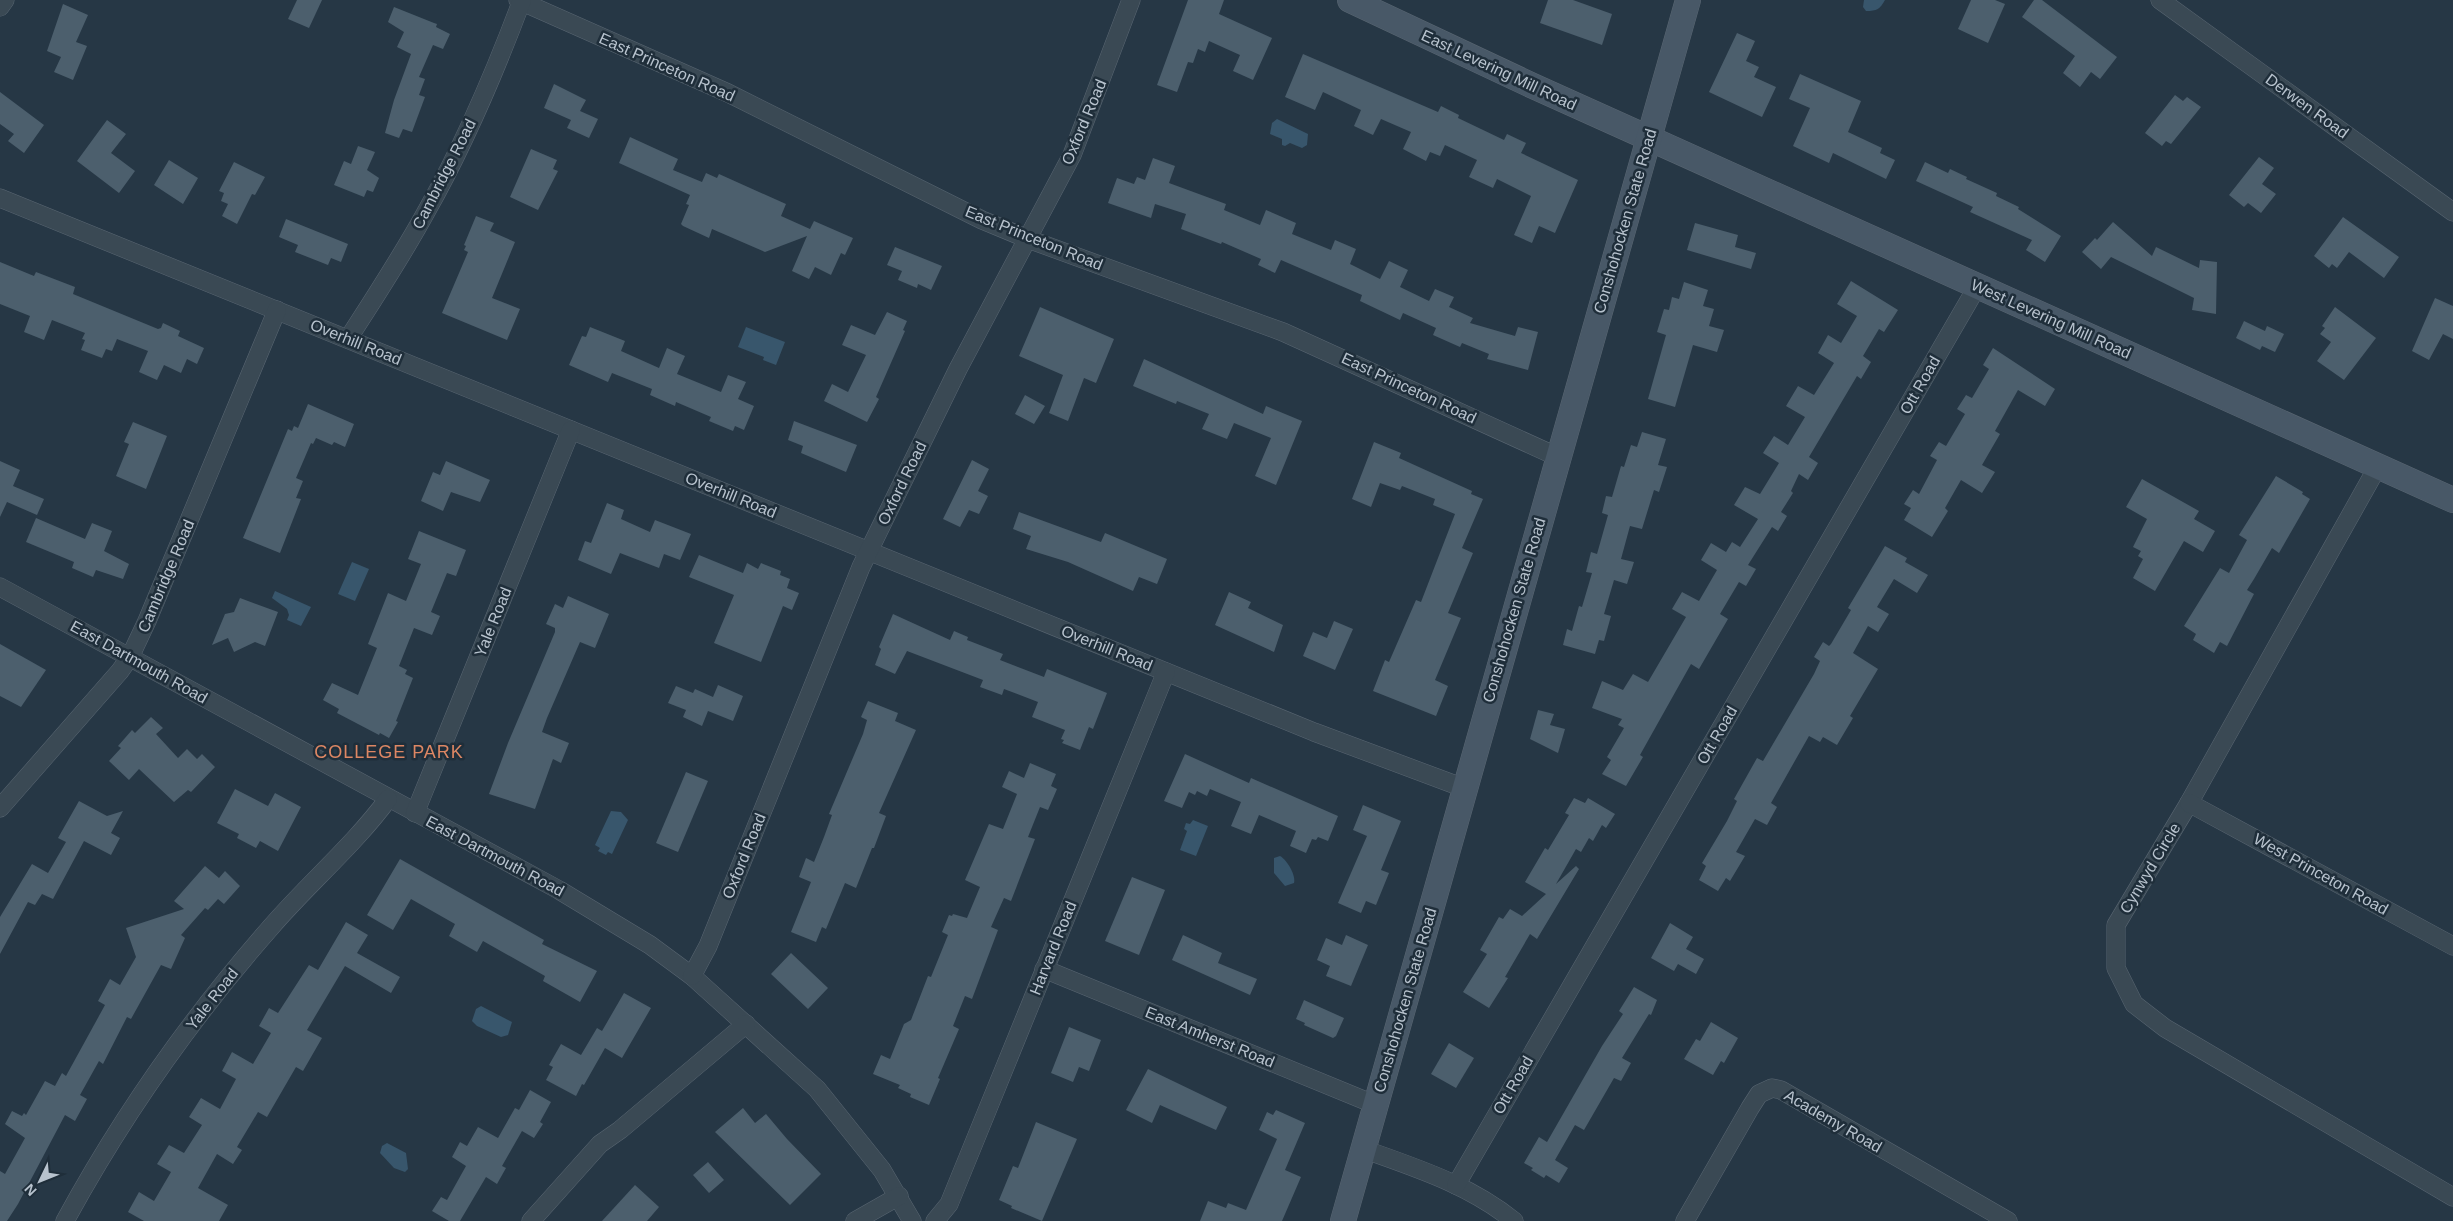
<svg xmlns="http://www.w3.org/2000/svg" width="2453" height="1221" font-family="Arial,sans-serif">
  <rect width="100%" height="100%" fill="#263745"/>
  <g fill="#38566c">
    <path d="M1864,0H1885C1880,9 1877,11 1866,11L1863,7Z"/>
    <polygon points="1277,119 1308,134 1307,145 1302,148 1290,143 1285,146 1282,145 1282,139 1270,134 1272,123"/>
    <polygon points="746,327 785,342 776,365 763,360 764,357 738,347"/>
    <polygon points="352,562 369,569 355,601 338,594"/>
    <polygon points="275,591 311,607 301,626 287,620 289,615 287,609 272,598"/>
    <polygon points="611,811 621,812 628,820 612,854 608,852 606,855 598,851 600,848 595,845"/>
    <polygon points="1193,820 1208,826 1196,856 1180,850 1187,831 1184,829 1186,823 1190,824"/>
    <path d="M1280,856C1287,860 1296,875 1294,883L1285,886L1274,873V858Z"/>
    <polygon points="481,1006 512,1022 508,1035 501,1037 477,1026 472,1021 476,1009"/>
    <polygon points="387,1143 406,1153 408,1169 405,1172 394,1168 380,1153 382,1146"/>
  </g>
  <g fill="#4c5f6d">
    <polygon points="297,0 322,0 309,28 288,19"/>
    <polygon points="1188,0 1224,0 1219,14 1272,38 1253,80 1233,71 1240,55 1209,41 1205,52 1198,49 1193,63 1188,62 1177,92 1157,85"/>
    <polygon points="1548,0 1573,0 1612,14 1602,45 1540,23"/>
    <polygon points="1971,0 1995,0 2005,4 1988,43 1958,29"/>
    <polygon points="2034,0 2042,0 2117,57 2100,79 2091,72 2080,87 2063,73 2075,56 2022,17"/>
    <polygon points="63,4 88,15 76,42 87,46 73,80 54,72 61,57 47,51"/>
    <polygon points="394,7 434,23 437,24 436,27 450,34 443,49 433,45 419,77 425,79 419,95 425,97 412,132 403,129 399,138 385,133 394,100 411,54 397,47 404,32 388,22"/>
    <polygon points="1737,33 1755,41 1746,61 1759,67 1754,77 1776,87 1762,117 1709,92"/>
    <polygon points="1303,54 1438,112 1441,106 1459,115 1458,118 1504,140 1507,134 1526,143 1521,153 1578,180 1555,233 1539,226 1532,243 1514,235 1531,196 1497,179 1493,188 1469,177 1477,160 1445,145 1440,156 1430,152 1426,161 1403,149 1411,132 1381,119 1373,135 1354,126 1361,110 1323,92 1315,110 1285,97"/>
    <polygon points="1800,74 1861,101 1848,132 1882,148 1880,153 1895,160 1886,179 1833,153 1829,163 1793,146 1810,108 1789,99"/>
    <polygon points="554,84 586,100 580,111 598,119 589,138 567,128 571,120 544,108"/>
    <polygon points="0,92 44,125 24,153 8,141 14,134 0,124"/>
    <polygon points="2175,95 2183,101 2187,97 2201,107 2171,144 2166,141 2162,146 2145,133"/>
    <polygon points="107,120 126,134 111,153 135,171 119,193 77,161"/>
    <polygon points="630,137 678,159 673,170 702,182 706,173 717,178 719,174 786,204 781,216 810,229 814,221 853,238 845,255 841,253 831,275 815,267 809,279 792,271 807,236 765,252 712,229 709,238 683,226 681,224 689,205 686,204 690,195 619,163"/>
    <polygon points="358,146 375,152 367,170 379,178 373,192 367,190 364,197 334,185 344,161 351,164"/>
    <polygon points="531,149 557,160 553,169 558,171 538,210 510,197"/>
    <polygon points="2259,157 2274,168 2262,184 2276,194 2261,213 2248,203 2244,207 2229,195"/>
    <polygon points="1153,158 1175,166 1169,183 1226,204 1224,210 1260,225 1266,210 1296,223 1292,234 1331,250 1335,240 1356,249 1350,264 1380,279 1389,261 1408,270 1400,287 1429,301 1435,289 1454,297 1449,307 1473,318 1470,323 1515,336 1518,327 1538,332 1528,370 1487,359 1489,354 1462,343 1460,347 1433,335 1436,328 1403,313 1400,320 1360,301 1362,295 1281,260 1275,273 1258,265 1261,259 1222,242 1221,244 1181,229 1186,214 1155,204 1151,218 1108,203 1117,178 1134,184 1137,177 1145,180"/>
    <polygon points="169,160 198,178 183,204 154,185"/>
    <polygon points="234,162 265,177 255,195 252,194 237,224 222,216 228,204 221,201 224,193 219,191"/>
    <polygon points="1925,162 1948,173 1950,169 1967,177 1966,179 1997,193 1996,196 2019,207 2018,209 2061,236 2045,262 2026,250 2032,240 1970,212 1973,207 1916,181"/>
    <polygon points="476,216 494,223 490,231 515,242 492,298 520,309 507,340 442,313 468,252 464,250 466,246 464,245"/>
    <polygon points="2343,217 2399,257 2384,278 2349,252 2337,268 2332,264 2329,268 2314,256"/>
    <polygon points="286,219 348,244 341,262 331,258 328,265 295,252 298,245 279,237"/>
    <polygon points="2113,222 2152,256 2156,247 2199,268 2200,260 2217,262 2216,314 2192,310 2194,298 2111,257 2101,269 2082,252 2095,238 2097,240"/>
    <polygon points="1695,223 1738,235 1735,247 1756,253 1751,269 1687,250"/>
    <polygon points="895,247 942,266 931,290 918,284 917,288 898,280 902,271 887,265"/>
    <polygon points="0,262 34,276 36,272 75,287 73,294 158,329 161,328 163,323 180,331 178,336 204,348 197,364 187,359 181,373 164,365 157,380 139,372 148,351 117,339 112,351 106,349 102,358 81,350 85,340 82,339 85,333 52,320 44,340 24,332 30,316 0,304"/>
    <polygon points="1851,281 1898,310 1884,332 1879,329 1863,356 1871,362 1861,379 1857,376 1809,457 1818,463 1808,480 1799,474 1791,491 1793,493 1781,512 1787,516 1778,531 1772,527 1748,565 1756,569 1746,586 1739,582 1720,614 1728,619 1699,669 1691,664 1640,755 1643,757 1626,786 1602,774 1611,760 1607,757 1624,728 1618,725 1622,719 1592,708 1602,681 1623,690 1633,674 1648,682 1686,617 1672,609 1682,592 1699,601 1717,570 1701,560 1711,543 1726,552 1732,542 1740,547 1758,519 1734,505 1745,487 1760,494 1779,463 1763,453 1774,436 1788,445 1805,417 1786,406 1798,386 1814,395 1834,363 1818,353 1828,335 1841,343 1857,316 1837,304"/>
    <polygon points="1684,282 1708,290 1703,306 1714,309 1709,326 1724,330 1717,352 1693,345 1675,407 1648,399 1666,335 1657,332 1664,309 1669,310 1672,297 1679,299"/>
    <polygon points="2435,298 2453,306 2453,339 2443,334 2429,360 2412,351"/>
    <polygon points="1040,307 1114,339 1096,383 1084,378 1068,421 1049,413 1063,375 1019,356"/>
    <polygon points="2335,307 2376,338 2344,380 2317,361 2331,342 2320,334 2325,328 2322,326"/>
    <polygon points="887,312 907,321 903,330 905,331 876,397 879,399 867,422 824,401 832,384 848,392 866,355 842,345 851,325 875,335"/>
    <polygon points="2244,321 2265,331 2267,326 2284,334 2275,352 2262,346 2260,350 2236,338"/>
    <polygon points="590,327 625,341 621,351 659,368 667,348 685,356 677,374 721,392 728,375 746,382 738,399 754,406 744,430 735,426 733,431 709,421 711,417 676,402 675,406 650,395 652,389 612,373 608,382 569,365 582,336 586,337"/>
    <polygon points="1993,348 2055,389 2045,406 2018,390 1995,431 2000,434 1982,465 1995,472 1982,493 1961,480 1945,508 1948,511 1932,537 1904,520 1911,508 1904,504 1913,490 1919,494 1937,460 1930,456 1939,442 1946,446 1965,414 1957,409 1966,395 1972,398 1989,369 1983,365"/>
    <polygon points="1144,359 1263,414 1266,406 1302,421 1276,485 1255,476 1271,438 1234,423 1227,439 1202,429 1209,414 1177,401 1176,404 1133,386"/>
    <polygon points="1025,395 1045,406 1034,424 1015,414"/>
    <polygon points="308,404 354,424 345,447 334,442 332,445 316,438 313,444 311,443 296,478 303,481 296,498 301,499 280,553 243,538 288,429 292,431 294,426 298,428"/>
    <polygon points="794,421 857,445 846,472 801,453 803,446 788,440"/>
    <polygon points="133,422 167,436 146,489 116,476 129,444 124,442"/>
    <polygon points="1642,432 1666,439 1658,465 1667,467 1659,492 1654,490 1642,529 1630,526 1621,559 1634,562 1627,584 1614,580 1604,614 1611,616 1604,641 1599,640 1595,654 1563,645 1567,629 1572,631 1579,606 1582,607 1592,573 1586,572 1591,552 1597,554 1608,515 1602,513 1606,496 1612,497 1621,466 1624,467 1631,445 1637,447"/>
    <polygon points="1374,442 1401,453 1399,458 1472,491 1471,494 1483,499 1462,548 1473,553 1448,613 1461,618 1435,680 1448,686 1436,716 1373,691 1385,660 1389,662 1416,600 1421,602 1455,514 1433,505 1435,499 1402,486 1400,490 1380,483 1371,507 1352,499"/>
    <polygon points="972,460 989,469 978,491 988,496 979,514 969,510 960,527 943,519"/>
    <polygon points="0,461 20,470 13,486 44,499 37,515 7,502 0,517"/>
    <polygon points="446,461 490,480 480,502 451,492 443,511 421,501 433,472 440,475"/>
    <polygon points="2276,476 2303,492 2302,494 2310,499 2279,553 2272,548 2254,579 2247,590 2254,594 2227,646 2220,642 2214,653 2193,640 2196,634 2184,626 2220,568 2229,573 2247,540 2239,535"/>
    <polygon points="2142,479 2199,511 2194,519 2215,531 2203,552 2184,541 2155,591 2133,578 2143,559 2138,556 2141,551 2133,547 2147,519 2126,507"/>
    <polygon points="607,503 624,510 621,519 650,532 655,520 691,534 680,560 664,554 659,568 620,553 611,574 578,560 585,541 591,543"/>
    <polygon points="1019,512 1101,542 1105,533 1167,559 1157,584 1139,577 1133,591 1068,562 1026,549 1031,536 1013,529"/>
    <polygon points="36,518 85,539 92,523 112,531 104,551 129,564 123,579 96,570 93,577 72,568 74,562 26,542"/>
    <polygon points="419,531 466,550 456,576 447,573 431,612 440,616 432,635 414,628 399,666 407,670 405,674 413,678 396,721 398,722 389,738 380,733 379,735 337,713 339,709 323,700 332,683 358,695 377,648 368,644 388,593 406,601 421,564 408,559"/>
    <polygon points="1885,546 1907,558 1905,562 1928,575 1917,593 1894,579 1877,607 1889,614 1878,632 1868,626 1853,653 1878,669 1850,716 1853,718 1837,745 1823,737 1820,742 1809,736 1771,803 1777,807 1767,825 1755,819 1736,852 1745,856 1730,881 1726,878 1718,891 1699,880 1706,866 1702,863 1727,821 1737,801 1734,799 1757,758 1763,761 1814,674 1820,661 1814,657 1823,642 1829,646 1831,644 1851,610 1848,608"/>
    <polygon points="699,555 743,573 747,563 758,569 761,563 781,571 780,575 790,579 787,588 799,593 792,610 783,606 761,662 714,643 734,595 689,577"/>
    <polygon points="1229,592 1251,602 1248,608 1283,625 1274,652 1215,625"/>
    <polygon points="568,596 609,614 595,648 580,642 547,718 542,732 569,743 561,763 553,759 535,809 489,794 508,743 555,632 555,628 546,624 555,604 563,608"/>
    <polygon points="240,598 278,612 265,646 255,642 234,652 228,638 212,645 225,614 234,612"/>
    <polygon points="893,614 950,640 954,631 968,637 967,640 1003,654 1000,660 1044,677 1047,669 1107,693 1093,729 1089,727 1080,750 1062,743 1064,740 1061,739 1065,730 1032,717 1038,702 1004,689 1002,695 980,687 983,680 907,651 895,674 875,665 881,649 879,647"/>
    <polygon points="1334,621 1353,629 1335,670 1303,656 1313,632 1327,638"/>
    <polygon points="0,644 46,670 21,707 0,696"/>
    <polygon points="718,685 743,696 733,721 708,711 702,726 683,717 686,710 668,703 676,686 693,693 695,689 713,697"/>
    <polygon points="868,701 898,713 895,721 916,730 879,813 886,816 874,848 872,848 856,888 845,883 826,929 822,927 816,942 791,932 811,882 799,877 806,858 814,862 824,837 832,815 829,814 863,734 867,720 861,717"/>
    <polygon points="1538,710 1554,714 1550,725 1565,729 1558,753 1530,739"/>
    <polygon points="151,717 163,728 156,734 178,758 187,749 197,759 202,754 215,767 191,792 188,790 174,802 139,769 129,780 109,761 121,748 118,746 132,730 135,733"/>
    <polygon points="1185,754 1249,783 1251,778 1338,816 1328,841 1318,837 1316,840 1312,839 1306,853 1290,846 1296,831 1259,815 1251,834 1231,826 1241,802 1210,789 1207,796 1197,791 1195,795 1189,792 1182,808 1164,801"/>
    <polygon points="1030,763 1056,774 1051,786 1057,789 1048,810 1040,807 1028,837 1035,839 1011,901 1004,898 991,927 998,930 972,999 965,996 953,1026 959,1029 938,1078 940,1079 929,1105 910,1097 911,1094 898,1088 900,1085 873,1074 881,1055 890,1059 904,1024 911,1020 928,976 931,977 948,935 942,932 949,915 952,916 953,914 967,918 980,887 965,880 989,824 1003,829 1017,794 1002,787 1009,771 1024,778"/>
    <polygon points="686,772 708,781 678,852 656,843"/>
    <polygon points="235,789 268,806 275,793 301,807 278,851 260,841 256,848 237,838 239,834 217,823"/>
    <polygon points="1574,798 1585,803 1588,798 1615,814 1606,828 1602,825 1593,841 1589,838 1581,852 1576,849 1556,884 1576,866 1579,869 1537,939 1530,934 1505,977 1508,978 1489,1008 1463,992 1487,954 1480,950 1499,917 1503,919 1510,909 1522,916 1546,894 1525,882 1545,848 1548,850 1569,815 1565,813"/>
    <polygon points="79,801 107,816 123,811 111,833 120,838 111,855 84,841 53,899 42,894 35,905 28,902 0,954 0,917 32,864 48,873 66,842 58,838"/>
    <polygon points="1363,805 1401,821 1381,870 1389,873 1376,905 1366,901 1361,913 1338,903 1367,836 1353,830"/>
    <polygon points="400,859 544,940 542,944 597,971 580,1002 543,981 545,976 483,941 477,952 449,936 455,924 411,899 393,930 367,915"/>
    <polygon points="205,866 219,878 225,871 240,886 224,904 218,899 208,910 205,908 181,935 185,938 171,969 161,965 131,1019 127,1017 103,1064 99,1061 80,1095 87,1099 75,1121 65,1115 18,1204 7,1221 0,1221 0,1171 5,1174 25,1138 5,1124 12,1111 22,1116 24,1113 26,1115 45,1081 55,1086 62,1073 66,1076 105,1005 98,1001 110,979 120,985 136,957 126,928 184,909 174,901"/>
    <polygon points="1132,877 1165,890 1139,955 1105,941"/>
    <polygon points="346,922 368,935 357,953 400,977 391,993 345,966 307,1030 322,1038 303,1071 296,1067 267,1117 258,1112 237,1147 242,1150 233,1164 217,1154 198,1188 228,1205 219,1221 144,1221 128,1212 139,1192 154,1201 171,1172 157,1164 169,1145 184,1153 202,1125 189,1117 201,1098 220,1109 236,1079 222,1071 232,1052 253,1064 271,1033 259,1026 269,1008 278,1013 309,965 318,970"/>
    <polygon points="1670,923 1693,937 1686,949 1704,959 1696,974 1678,964 1674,971 1651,958"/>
    <polygon points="1183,935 1222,953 1218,963 1257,979 1250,995 1172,960"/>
    <polygon points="1346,935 1368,945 1351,986 1326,976 1330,966 1317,960 1326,938 1342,945"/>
    <polygon points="791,953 828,988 808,1009 771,974"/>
    <polygon points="1634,987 1657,1000 1651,1015 1649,1014 1622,1058 1631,1063 1621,1081 1614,1078 1584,1130 1575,1125 1555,1160 1568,1168 1559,1183 1546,1175 1544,1178 1531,1170 1533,1168 1524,1163 1539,1137 1547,1142 1602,1046 1623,1014 1619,1011"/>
    <polygon points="624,993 651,1008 622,1058 605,1048 584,1085 582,1084 576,1096 546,1080 553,1067 549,1065 561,1044 581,1055 597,1028 602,1031"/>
    <polygon points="1304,1000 1344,1018 1336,1036 1333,1038 1304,1025 1305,1023 1296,1019"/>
    <polygon points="1711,1022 1738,1038 1724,1063 1721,1061 1713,1075 1684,1059 1696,1039 1700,1041"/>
    <polygon points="1069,1027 1101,1040 1089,1071 1079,1067 1073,1082 1051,1073"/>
    <polygon points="1449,1043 1474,1058 1456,1088 1431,1074"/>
    <polygon points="1148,1069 1227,1107 1216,1130 1160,1105 1152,1123 1126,1110"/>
    <polygon points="530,1090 551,1102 540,1122 543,1124 534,1138 522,1131 502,1166 506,1168 497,1184 486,1177 460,1221 449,1221 432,1211 441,1197 447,1200 466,1166 452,1157 460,1142 467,1146 478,1127 498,1138 515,1108 519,1110"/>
    <polygon points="743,1108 755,1123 766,1114 787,1139 821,1174 790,1205 715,1132"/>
    <polygon points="1276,1110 1305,1123 1285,1170 1301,1177 1282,1221 1200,1221 1208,1201 1226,1208 1228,1203 1246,1210 1277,1139 1259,1130 1267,1112 1273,1115"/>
    <polygon points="1036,1122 1077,1139 1042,1221 1011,1208 1012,1206 999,1200 1013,1166 1018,1168"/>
    <polygon points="708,1162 724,1180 709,1193 693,1175"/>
    <polygon points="635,1185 659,1207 647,1221 602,1221"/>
  </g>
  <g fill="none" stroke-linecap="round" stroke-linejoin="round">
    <defs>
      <g id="street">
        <polyline points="518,0 728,93 982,220 1028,239 1283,332 1558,457"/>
        <polyline points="2160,0 2453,212"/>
        <polyline points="0,7 5,0"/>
        <polyline points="0,198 1314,732 1464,788"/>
        <path d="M348,339C375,297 402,256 426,212C464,145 495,72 522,0"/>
        <polyline points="2378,466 2189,803 2116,925 2116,968 2134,1004 2165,1028 2453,1197"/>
        <polyline points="0,587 559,890 650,945 692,976 817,1089 882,1170 912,1221"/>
        <polyline points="2189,803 2453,946"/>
        <polyline points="0,808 120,671 130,657 147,621 277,310"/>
        <polyline points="415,813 571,430"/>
        <polyline points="1044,969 1376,1105"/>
        <polyline points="692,976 708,946 861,567 958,369 1072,155 1131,0"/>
        <path d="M1363,1149C1416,1168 1470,1185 1514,1221"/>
        <polyline points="1456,1185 1978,285"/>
        <path d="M65,1221C122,1116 192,1017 271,927C308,884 354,845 388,799"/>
        <polyline points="531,1221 600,1144 620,1130 746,1024"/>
        <polyline points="855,1221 899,1196"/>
        <polyline points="935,1221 949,1204 1166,672"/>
        <polyline points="1685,1221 1750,1108 1759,1094 1772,1088 1781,1090 2008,1221"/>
      </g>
      <g id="secondary">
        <polyline points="1350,0 1533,86 2453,500"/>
        <polyline points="1343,1221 1688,0"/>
      </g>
    </defs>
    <use href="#street" stroke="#596672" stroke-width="19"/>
    <use href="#secondary" stroke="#596672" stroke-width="26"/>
    <use href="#street" stroke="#3a4954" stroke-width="18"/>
    <use href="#secondary" stroke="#485867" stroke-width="25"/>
  </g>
  <g text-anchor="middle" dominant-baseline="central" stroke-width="5" stroke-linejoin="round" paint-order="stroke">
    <g font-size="16" fill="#b8c3ce" stroke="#1f2e3a">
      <text transform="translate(667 67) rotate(24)">East Princeton Road</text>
      <text transform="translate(1499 70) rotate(25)">East Levering Mill Road</text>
      <text transform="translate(2307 106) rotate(36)">Derwen Road</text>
      <text transform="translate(1084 122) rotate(-67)">Oxford Road</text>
      <text transform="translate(444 174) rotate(-63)">Cambridge Road</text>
      <text transform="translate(1625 221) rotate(-74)">Conshohocken State Road</text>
      <text transform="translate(1034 238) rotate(22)">East Princeton Road</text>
      <text transform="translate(2051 319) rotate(24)">West Levering Mill Road</text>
      <text transform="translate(356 342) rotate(22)">Overhill Road</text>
      <text transform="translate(1920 385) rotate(-60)">Ott Road</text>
      <text transform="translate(1409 388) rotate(25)">East Princeton Road</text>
      <text transform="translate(902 483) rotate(-64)">Oxford Road</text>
      <text transform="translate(731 495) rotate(22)">Overhill Road</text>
      <text transform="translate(166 576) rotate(-67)">Cambridge Road</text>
      <text transform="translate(1514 610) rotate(-74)">Conshohocken State Road</text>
      <text transform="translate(493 622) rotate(-68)">Yale Road</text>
      <text transform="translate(1107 648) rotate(22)">Overhill Road</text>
      <text transform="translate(139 662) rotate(29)">East Dartmouth Road</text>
      <text transform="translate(1717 735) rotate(-60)">Ott Road</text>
      <text transform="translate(495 856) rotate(28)">East Dartmouth Road</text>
      <text transform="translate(744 856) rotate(-68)">Oxford Road</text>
      <text transform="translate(2150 868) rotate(-59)">Cynwyd Circle</text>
      <text transform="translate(2321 874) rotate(29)">West Princeton Road</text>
      <text transform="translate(1053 948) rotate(-68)">Harvard Road</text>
      <text transform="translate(212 999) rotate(-52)">Yale Road</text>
      <text transform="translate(1405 1000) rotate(-74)">Conshohocken State Road</text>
      <text transform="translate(1210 1037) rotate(22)">East Amherst Road</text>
      <text transform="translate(1513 1085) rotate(-60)">Ott Road</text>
      <text transform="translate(1833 1121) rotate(30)">Academy Road</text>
    </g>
    <g font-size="18" letter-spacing="1" fill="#dd8764" stroke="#1f2e3a">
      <text x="389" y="752">COLLEGE PARK</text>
    </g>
  </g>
  <g transform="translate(40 1181) rotate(227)" stroke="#1f2e3a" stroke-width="4" paint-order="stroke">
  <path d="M0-4L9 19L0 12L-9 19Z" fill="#b8c3ce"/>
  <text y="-8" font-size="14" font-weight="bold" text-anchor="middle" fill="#b8c3ce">N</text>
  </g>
</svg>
